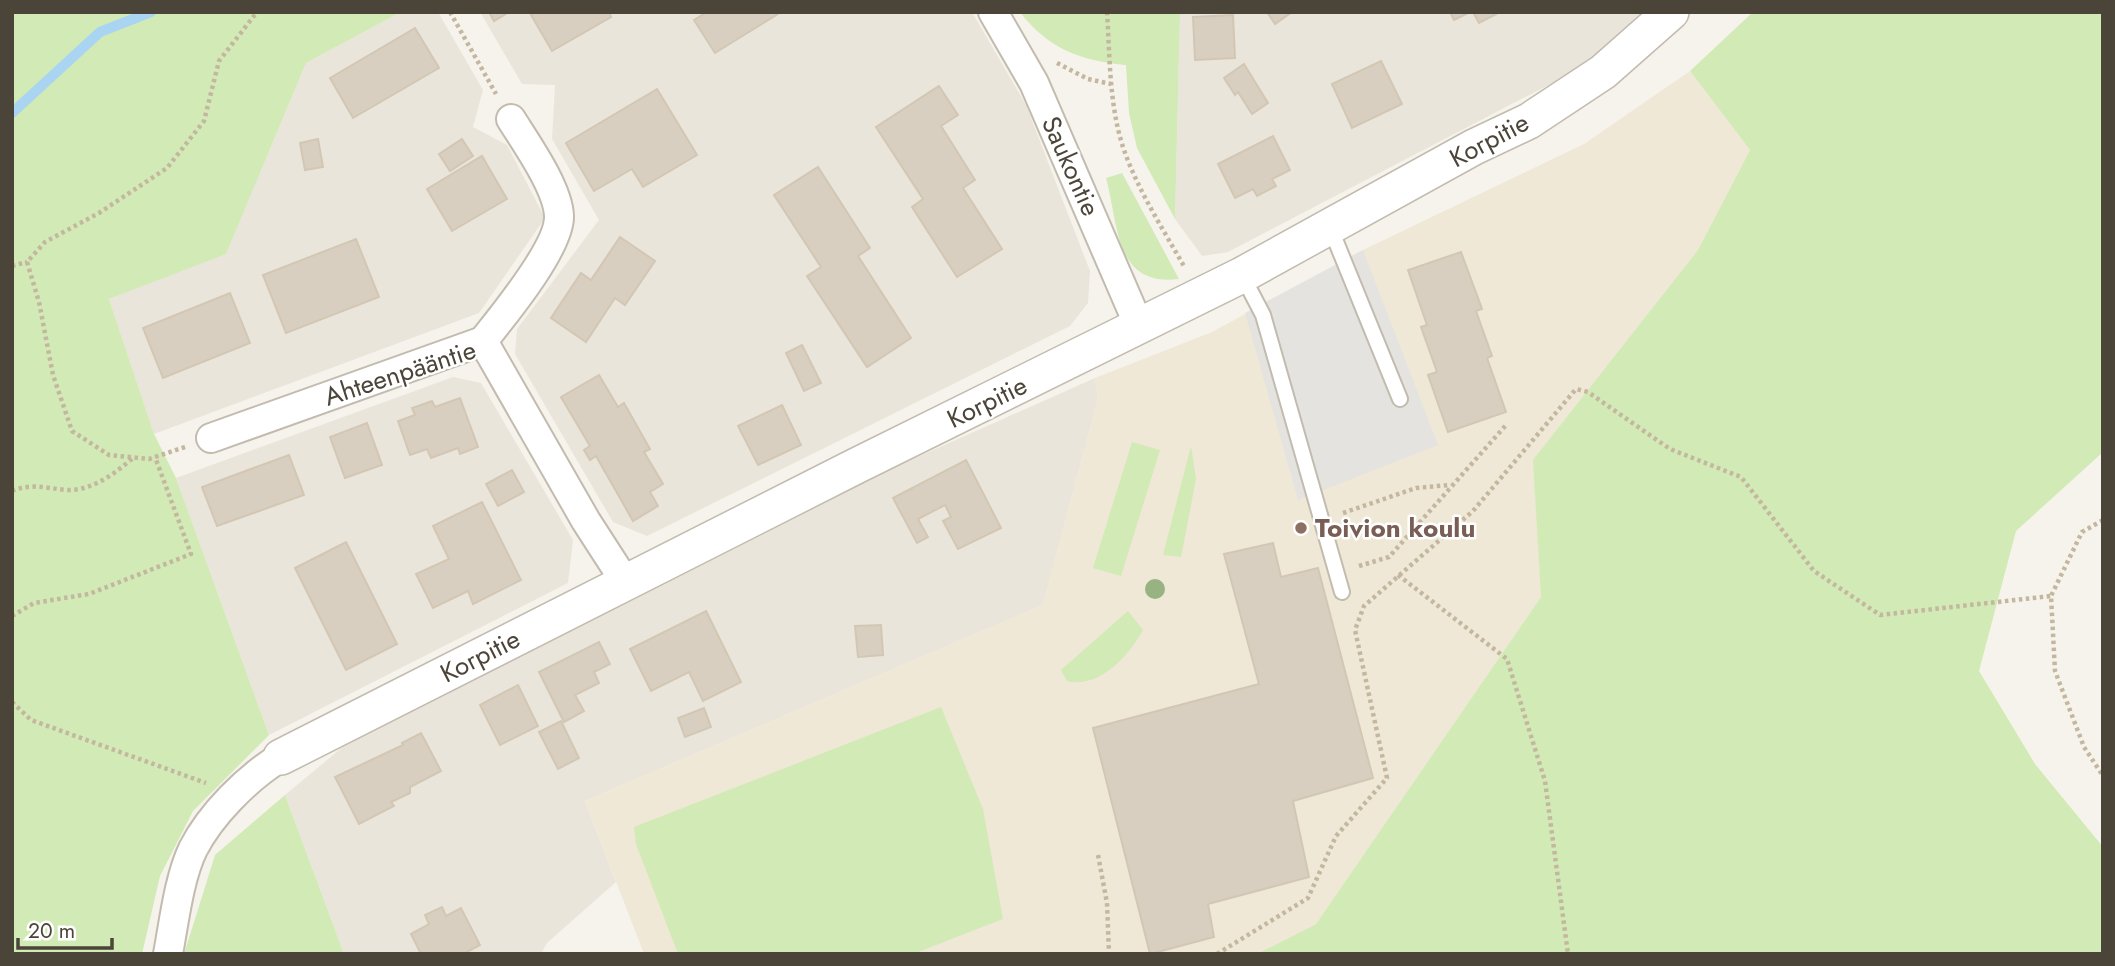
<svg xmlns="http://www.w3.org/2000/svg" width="2115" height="966" font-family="Jost,sans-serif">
  <rect width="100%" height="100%" fill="#f6f3ec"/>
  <g fill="#eae5da">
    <polygon points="401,12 438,12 483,90 473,127 507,145 545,218 479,313 154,434 109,299 226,253 306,63"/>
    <polygon points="480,12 972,12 1026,105 1090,271 1088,303 1070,326 647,536 613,522 515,354 517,329 599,220 552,139 555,85 522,84"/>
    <polygon points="1180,12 1644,12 1577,70 1228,252 1202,256 1175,219"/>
    <polygon points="453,377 481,383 573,540 568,583 269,735 176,478"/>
    <polygon points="1095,378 1098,399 1043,605 585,801 616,882 547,943 541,954 344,954 285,795 351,740 812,504"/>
  </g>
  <polygon fill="#efe8d6" points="1690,71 1750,150 1698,250 1534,460 1541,597 1316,924 1257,954 644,954 585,801 1043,605 1098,399 1095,378 1212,332 1363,250 1584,144"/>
  <g fill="#d2eab5">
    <polygon points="12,12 401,12 306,63 226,254 109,299 154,434 176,478 269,735 193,811 160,876 142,954 12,954"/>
    <path d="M1020,12H1180L1175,219L1137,148L1129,113L1126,65C1082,61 1048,49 1020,12Z"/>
    <polygon points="1753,12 2103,12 2103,452 2016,531 1979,671 2035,764 2103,847 2103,954 1257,954 1316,924 1541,597 1533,460 1698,250 1750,150 1690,71"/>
    <path d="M1122,173L1179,279C1114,287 1119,225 1106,178Z"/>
    <polygon points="1132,442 1160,450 1121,576 1093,568"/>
    <polygon points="1191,446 1196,479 1181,557 1163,555"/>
    <path d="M1128,611L1143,630C1129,655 1100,689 1067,681L1061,670Z"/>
    <polygon points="941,707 983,809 1003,919 913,954 678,954 636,844 634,827"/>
    <polygon points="285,795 344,954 184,954 215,855"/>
  </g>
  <polygon fill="#e5e3e0" points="1363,250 1438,445 1298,500 1245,313"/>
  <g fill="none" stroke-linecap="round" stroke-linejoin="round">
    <polyline stroke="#a9d4f2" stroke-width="10" points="12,113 100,32 151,12"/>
  </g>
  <g fill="#d8cfc1" stroke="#d3c7b4" stroke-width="2">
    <polygon points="489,12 509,12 494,21"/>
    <polygon points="535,12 609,12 611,17 552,51 531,15"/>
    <polygon points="707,12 781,12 715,53 694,20"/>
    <polygon points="1267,12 1292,12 1275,24"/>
    <polygon points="1450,12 1470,12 1454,20"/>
    <polygon points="1473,12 1500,12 1479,23"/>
    <polygon points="1233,15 1235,58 1195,60 1193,17"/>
    <polygon points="415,28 439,68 353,118 330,78"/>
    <polygon points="1381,61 1402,104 1352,128 1332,84"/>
    <polygon points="1244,64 1268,103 1252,114 1238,92 1235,95 1224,78"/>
    <polygon points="939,86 958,115 941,126 975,180 963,188 1002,249 957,277 912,207 923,199 876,127"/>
    <polygon points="657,89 697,155 643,187 632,169 594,191 566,143"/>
    <polygon points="1273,136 1290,170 1272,179 1276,186 1257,196 1253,189 1235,198 1218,164"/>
    <polygon points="318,139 323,167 305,170 300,143"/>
    <polygon points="462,139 473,156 450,171 439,154"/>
    <polygon points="482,156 507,199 452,231 427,189"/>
    <polygon points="818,167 870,248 858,256 911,338 867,367 807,276 821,267 774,195"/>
    <polygon points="620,237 655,261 625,305 615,298 586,342 551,318 581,273 591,280"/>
    <polygon points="356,239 379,297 286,333 263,275"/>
    <polygon points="1461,252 1482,309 1476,311 1492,356 1487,358 1506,412 1448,432 1428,375 1437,372 1421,327 1427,325 1408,270"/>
    <polygon points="230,293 250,343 163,378 143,328"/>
    <polygon points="802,345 821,383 804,391 786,353"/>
    <polygon points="599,375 618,407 624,403 650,449 644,452 663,484 650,492 658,506 633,521 596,456 590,460 584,450 590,446 561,397"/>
    <polygon points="460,398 478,447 460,454 458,448 431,458 427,449 410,455 398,421 415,415 412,408 432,401 435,407"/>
    <polygon points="782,405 801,445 758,465 738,426"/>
    <polygon points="367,423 382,465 345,478 330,437"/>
    <polygon points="289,455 304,495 217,526 202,487"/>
    <polygon points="966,460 1001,528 958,549 943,521 951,517 945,505 918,519 928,537 917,543 893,498"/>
    <polygon points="512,470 524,492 498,506 486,484"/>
    <polygon points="482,502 521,580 473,604 468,591 433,608 416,574 449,559 433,526"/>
    <polygon points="346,542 397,644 346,670 295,568"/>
    <polygon points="1273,543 1281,577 1318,568 1373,778 1293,801 1309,877 1208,904 1214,937 1150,954 1093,728 1259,684 1224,554"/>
    <polygon points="706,611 741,682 703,701 689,672 651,691 630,649"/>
    <polygon points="881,625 883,655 858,657 855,626"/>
    <polygon points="599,642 610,664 594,672 599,683 575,695 584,711 564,722 539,672"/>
    <polygon points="518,685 538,726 500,745 480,705"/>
    <polygon points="704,708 711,727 685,737 678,718"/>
    <polygon points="561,721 579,758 558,769 539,732"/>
    <polygon points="421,733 441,771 410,787 410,793 391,802 394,806 359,824 335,777 403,745 402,743"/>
    <polygon points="442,907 446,916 461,908 480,945 463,954 421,954 411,934 429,924 425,915"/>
  </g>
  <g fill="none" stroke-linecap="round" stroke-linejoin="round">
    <defs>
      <g id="service">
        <polyline points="1330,227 1400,399"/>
        <polyline points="1242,275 1263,315 1342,592"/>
      </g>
      <g id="minor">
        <polyline points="993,12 1034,83 1139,326"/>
        <path d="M483,341C503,316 560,247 559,216C558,188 526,143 511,119"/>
        <polyline points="211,438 483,341 586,521 626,583"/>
        <path d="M168,954C174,922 179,878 193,849C211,814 247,778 281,757"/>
      </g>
      <polyline id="tertiary" points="281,757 854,467 1242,275 1474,147 1529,121 1603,72 1671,12"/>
    </defs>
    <use href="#service" stroke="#c2bbae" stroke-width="18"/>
    <use href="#minor" stroke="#c2bbae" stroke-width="32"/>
    <use href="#tertiary" stroke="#c2bbae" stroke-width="38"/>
    <g stroke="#c4b79f" stroke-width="4.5" stroke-dasharray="3.5 3.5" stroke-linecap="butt">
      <polyline points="450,12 496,94"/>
      <path d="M1107,12C1110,57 1109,104 1123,147C1137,189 1163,229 1185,268"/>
      <polyline points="1057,63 1088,79 1111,84"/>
      <polyline points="12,266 27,262"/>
      <polyline points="185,447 149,459 109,455 72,431 53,375 39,302 27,262 45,242 99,213 167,168 204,121 219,61 257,12"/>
      <path d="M12,491C31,483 46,488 66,490C92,491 114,474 133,458"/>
      <polyline points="1343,513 1416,488 1449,485"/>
      <polyline points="2103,520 2082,532 2051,596 2055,671 2084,747 2103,776"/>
      <polyline points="1359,566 1389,557 1507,424"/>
      <polyline points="1398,575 1507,659 1545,781 1568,954"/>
      <polyline points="12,616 34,603 89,594 191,554 155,457"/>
      <polyline points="12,702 31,720 206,783"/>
      <polyline points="1098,855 1107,903 1109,954"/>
      <polyline points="1217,954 1308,898 1336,836 1387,778 1355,630 1364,606 1473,511 1576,389 1588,392 1670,449 1741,477 1814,571 1880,615 2051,596"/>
    </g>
    <use href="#service" stroke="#fff" stroke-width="14"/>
    <use href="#minor" stroke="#fff" stroke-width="28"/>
    <use href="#tertiary" stroke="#fff" stroke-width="35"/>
  </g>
  <circle fill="#97b381" cx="1155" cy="589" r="10"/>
  <circle fill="#8d6e63" stroke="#fff" stroke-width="2.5" cx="1301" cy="528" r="7"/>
  <g text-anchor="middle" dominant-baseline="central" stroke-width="5" stroke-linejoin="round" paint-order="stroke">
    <g font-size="26" fill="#4b4439" stroke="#fff">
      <text transform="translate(1489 140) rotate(-28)">Korpitie</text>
      <text transform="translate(1071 166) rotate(66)">Saukontie</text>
      <text transform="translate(400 373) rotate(-18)">Ahteenpääntie</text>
      <text transform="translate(987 402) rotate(-26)">Korpitie</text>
      <text transform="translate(480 656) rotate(-27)">Korpitie</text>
    </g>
    <g font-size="26" font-weight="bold" fill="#785e54" stroke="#fff" text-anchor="start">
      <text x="1315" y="528">Toivion koulu</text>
    </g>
  </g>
  <rect width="2115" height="966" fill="none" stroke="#4b4439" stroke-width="28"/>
  <path d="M18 938v10h94v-10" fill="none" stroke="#4b4439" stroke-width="3.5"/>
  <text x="28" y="938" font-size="21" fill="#4b4439" stroke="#ffffff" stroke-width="5" paint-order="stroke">20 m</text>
</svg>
